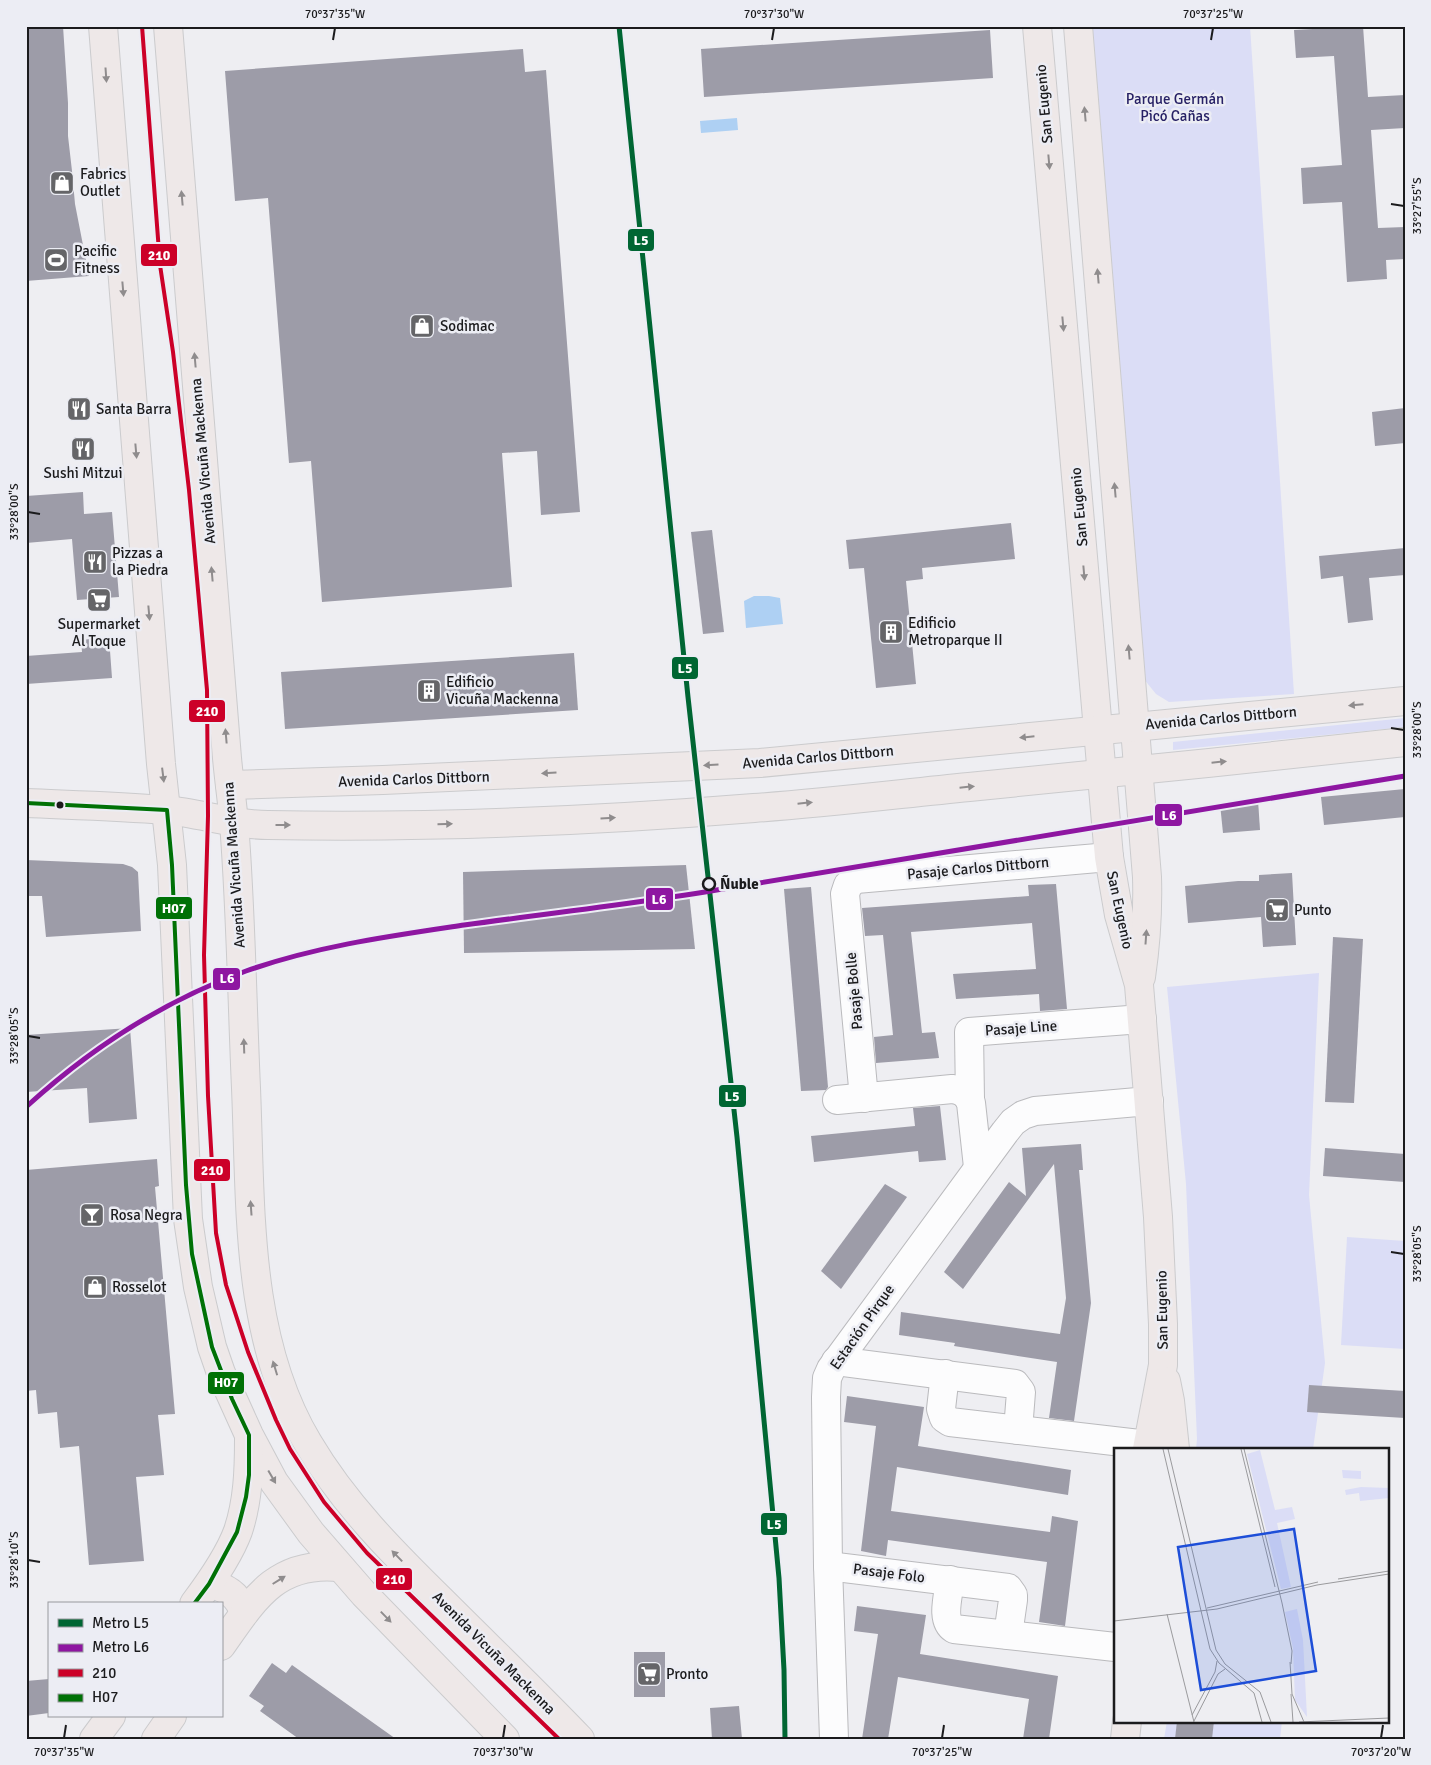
<svg xmlns="http://www.w3.org/2000/svg" width="1431" height="1765" font-family="Signika,sans-serif">
  <rect width="100%" height="100%" fill="#eeeef2"/>
  <g fill="#dbddf6">
    <polygon points="1088,26 1250,26 1294,694 1169,702 1156,694 1139,673"/>
    <polygon points="1405,718 1405,727 1173,750 1173,742"/>
    <polygon points="1319,973 1309,1195 1325,1363 1313,1449 1196,1449 1197,1439 1186,1184 1167,987"/>
    <polygon points="1347,1237 1405,1241 1405,1349 1341,1345"/>
    <polygon points="1167,1721 1282,1721 1280,1739 1164,1739"/>
  </g>
  <g fill="#aed0f3">
    <polygon points="737,118 738,130 701,133 700,121"/>
    <polygon points="754,596 769,596 780,598 783,624 746,628 744,601"/>
  </g>
  <g fill="#9d9ca8">
    <polygon points="26,26 63,26 68,103 68,136 72,171 75,204 89,276 26,281"/>
    <polygon points="1331,26 1363,26 1368,97 1405,95 1405,128 1371,130 1378,228 1405,227 1405,259 1386,260 1387,279 1347,282 1342,202 1303,204 1301,168 1342,165 1334,56 1296,58 1294,30 1331,28"/>
    <polygon points="990,30 993,78 704,97 701,49"/>
    <polygon points="523,49 525,72 546,70 580,512 541,515 537,451 502,453 512,587 322,602 311,461 289,463 268,198 235,201 225,71"/>
    <polygon points="1405,408 1405,443 1375,446 1372,412"/>
    <polygon points="83,492 84,514 112,512 119,597 77,600 72,539 26,543 26,496"/>
    <polygon points="1011,523 1015,559 922,568 923,579 906,581 916,684 876,688 864,568 849,569 846,540"/>
    <polygon points="712,530 724,632 703,634 691,532"/>
    <polygon points="1405,548 1405,575 1369,578 1373,620 1348,623 1343,576 1321,579 1319,556"/>
    <polygon points="109,637 112,678 26,684 26,656 82,652 81,640"/>
    <polygon points="574,653 578,710 285,729 281,672"/>
    <polygon points="1405,789 1405,817 1324,825 1321,797"/>
    <polygon points="1258,800 1260,830 1223,833 1220,804"/>
    <polygon points="26,860 123,864 132,867 138,872 141,931 46,937 42,896 26,896"/>
    <polygon points="686,865 695,949 464,953 463,872"/>
    <polygon points="1292,873 1296,945 1263,947 1261,917 1188,923 1185,886 1238,881 1259,881 1259,875"/>
    <polygon points="1056,884 1067,1009 1040,1011 1039,994 956,999 953,974 1036,969 1032,923 911,932 922,1033 935,1032 939,1058 876,1063 874,1037 893,1035 883,935 865,936 862,908 1029,896 1028,885"/>
    <polygon points="811,887 828,1087 826,1090 801,1091 784,889"/>
    <polygon points="1333,937 1363,939 1354,1103 1325,1102"/>
    <polygon points="130,1028 137,1119 89,1123 87,1088 26,1092 26,1035"/>
    <polygon points="940,1106 946,1160 919,1162 918,1151 814,1162 811,1136 915,1126 913,1108"/>
    <polygon points="1081,1144 1083,1170 1079,1170 1091,1303 1074,1421 1049,1418 1057,1362 954,1346 955,1343 899,1335 901,1312 1060,1334 1066,1298 1054,1164 963,1289 944,1272 1009,1182 1026,1196 1022,1148"/>
    <polygon points="1325,1148 1405,1154 1405,1182 1323,1176"/>
    <polygon points="157,1159 159,1186 155,1187 175,1414 158,1415 164,1475 136,1477 144,1561 89,1565 79,1446 60,1448 57,1412 38,1414 36,1390 26,1391 26,1170"/>
    <polygon points="885,1184 907,1197 841,1289 821,1271"/>
    <polygon points="1309,1385 1405,1391 1405,1418 1307,1412"/>
    <polygon points="847,1396 924,1407 918,1446 1071,1470 1068,1495 897,1467 891,1511 1050,1532 1052,1516 1078,1521 1065,1626 1039,1622 1047,1562 888,1540 886,1556 861,1551 876,1426 844,1422"/>
    <polygon points="857,1606 926,1615 920,1654 1058,1676 1049,1739 1023,1739 1029,1699 898,1677 888,1739 862,1739 878,1634 854,1631"/>
    <rect x="634" y="1652" width="31" height="45"/>
    <polygon points="272,1663 286,1673 292,1665 396,1739 299,1739 260,1711 264,1706 249,1696"/>
    <polygon points="49,1679 49,1713 26,1716 26,1681"/>
    <polygon points="739,1706 742,1739 712,1739 710,1708"/>
    <polygon points="1177,1721 1214,1721 1212,1739 1175,1739"/>
  </g>
  <g fill="none" stroke-linecap="round" stroke-linejoin="round">
    <defs>
      <g id="minor">
        <polyline points="864,1098 845,894 848,885 856,879 1109,857"/>
        <path d="M837,1100L952,1089C962,1090 967,1094 971,1103L978,1167"/>
        <polyline points="970,1100 969,1032 1142,1019"/>
        <polyline points="836,1361 1015,1384 1021,1392 1018,1430"/>
        <polyline points="945,1374 941,1409 944,1418 950,1422 1148,1445"/>
        <polyline points="828,1566 1008,1588 1013,1595 1013,1600 1008,1635"/>
        <path d="M950,1580C949,1594 940,1620 954,1629L1115,1647"/>
        <polyline points="834,1739 828,1566 826,1397 827,1378 831,1369 1005,1132 1013,1122 1023,1115 1035,1111 1149,1101"/>
      </g>
      <g id="major">
        <polyline points="103,26 161,764 172,865 188,1219 198,1287 212,1347 221,1373 249,1435 274,1482 311,1533 364,1594 505,1739"/>
        <path d="M168,26L227,758C229,780 232,801 234,823C241,911 242,1000 246,1088C251,1206 245,1338 308,1443C344,1504 393,1553 443,1602C489,1648 535,1692 580,1739"/>
        <polyline points="1037,26 1109,857 1119,915 1139,985 1158,1217 1163,1324 1163,1365 1147,1449"/>
        <path d="M1078,26L1147,877C1148,910 1146,943 1141,977"/>
        <polyline points="230,785 383,780 760,763 1405,701"/>
        <path d="M26,803C72,805 119,806 165,810C200,813 233,825 268,825C430,828 593,821 754,808C826,803 898,794 969,787C1114,773 1260,758 1405,742"/>
        <polyline points="1166,1381 1170,1401 1175,1449"/>
        <path d="M209,1584C227,1587 239,1596 244,1613"/>
        <path d="M194,1604C209,1584 230,1553 238,1531C248,1501 249,1470 249,1439"/>
        <path d="M221,1646C254,1599 276,1561 339,1567"/>
        <polyline points="94,1739 111,1716"/>
        <polyline points="156,1739 172,1716"/>
        <polyline points="1125,1739 1127,1721"/>
      </g>
    </defs>
    <use href="#minor" stroke="#bababd" stroke-width="30"/>
    <use href="#major" stroke="#cbcbcd" stroke-width="30"/>
    <use href="#minor" stroke="#fcfcfd" stroke-width="28"/>
    <use href="#major" stroke="#eee8e8" stroke-width="28"/>
    <defs>
      <polyline id="bus-1" points="142,26 160,265 173,352 189,490 207,690 208,816 204,955 208,1096 216,1233 226,1285 248,1352 276,1420 290,1449 324,1502 367,1553 559,1739"/>
      <polyline id="bus-2" points="26,803 167,810 172,865 186,1185 192,1254 212,1347 232,1399 249,1435 249,1475 246,1497 237,1532 209,1584 194,1604"/>
    </defs>
    <use href="#bus-1" stroke="#ecedf4" stroke-width="8"/>
    <use href="#bus-2" stroke="#ecedf4" stroke-width="8"/>
    <use href="#bus-1" stroke="#cc0028" stroke-width="4"/>
    <use href="#bus-2" stroke="#007106" stroke-width="4"/>
    <defs>
      <polyline id="metro-1" points="619,26 688,697 737,1137 779,1578 784,1670 785,1739"/>
      <path id="metro-2" d="M26,1107C91,1048 163,1001 246,971C317,946 390,936 464,925C552,913 641,903 729,888C954,851 1179,813 1405,776"/>
    </defs>
    <use href="#metro-1" stroke="#ecedf4" stroke-width="9"/>
    <use href="#metro-2" stroke="#ecedf4" stroke-width="9"/>
    <use href="#metro-1" stroke="#063" stroke-width="5"/>
    <use href="#metro-2" stroke="#8e16a1" stroke-width="5"/>
  </g>
  <defs><path id="oneway-solid" d="M-6-.8H1V-3.2L6.5 0L1 3.2V.8H-6Z" transform="scale(1.25)"/></defs>
  <g fill="#8f8c8d">
    <use href="#oneway-solid" transform="translate(106 75) rotate(86)"/>
    <use href="#oneway-solid" transform="translate(1085 114) rotate(-95)"/>
    <use href="#oneway-solid" transform="translate(1049 162) rotate(85)"/>
    <use href="#oneway-solid" transform="translate(182 198) rotate(-95)"/>
    <use href="#oneway-solid" transform="translate(1098 276) rotate(-95)"/>
    <use href="#oneway-solid" transform="translate(123 289) rotate(85)"/>
    <use href="#oneway-solid" transform="translate(1063 324) rotate(85)"/>
    <use href="#oneway-solid" transform="translate(195 360) rotate(-95)"/>
    <use href="#oneway-solid" transform="translate(136 451) rotate(85)"/>
    <use href="#oneway-solid" transform="translate(1115 490) rotate(-95)"/>
    <use href="#oneway-solid" transform="translate(1084 573) rotate(85)"/>
    <use href="#oneway-solid" transform="translate(212 574) rotate(-95)"/>
    <use href="#oneway-solid" transform="translate(149 613) rotate(85)"/>
    <use href="#oneway-solid" transform="translate(1129 652) rotate(-95)"/>
    <use href="#oneway-solid" transform="translate(1356 705) rotate(175)"/>
    <use href="#oneway-solid" transform="translate(226 736) rotate(-95)"/>
    <use href="#oneway-solid" transform="translate(1027 737) rotate(174)"/>
    <use href="#oneway-solid" transform="translate(1219 762) rotate(-6)"/>
    <use href="#oneway-solid" transform="translate(711 765) rotate(177)"/>
    <use href="#oneway-solid" transform="translate(549 773) rotate(177)"/>
    <use href="#oneway-solid" transform="translate(163 775) rotate(83)"/>
    <use href="#oneway-solid" transform="translate(967 787) rotate(-6)"/>
    <use href="#oneway-solid" transform="translate(805 803) rotate(-6)"/>
    <use href="#oneway-solid" transform="translate(608 818) rotate(-3)"/>
    <use href="#oneway-solid" transform="translate(445 824) rotate(-2)"/>
    <use href="#oneway-solid" transform="translate(283 825)"/>
    <use href="#oneway-solid" transform="translate(1146 937) rotate(-86)"/>
    <use href="#oneway-solid" transform="translate(244 1046) rotate(-92)"/>
    <use href="#oneway-solid" transform="translate(251 1208) rotate(-94)"/>
    <use href="#oneway-solid" transform="translate(275 1368) rotate(-107)"/>
    <use href="#oneway-solid" transform="translate(272 1477) rotate(60)"/>
    <use href="#oneway-solid" transform="translate(397 1556) rotate(-134)"/>
    <use href="#oneway-solid" transform="translate(279 1580) rotate(-32)"/>
    <use href="#oneway-solid" transform="translate(386 1617) rotate(46)"/>
  </g>
  <path fill="none" stroke="#1b1b1d" stroke-width="2" d="M333,40L335,28M772,40L774,28M1211,40L1213,28M1391,204L1404,206M28,512L40,514M1391,728L1404,730M28,1036L40,1038M1391,1252L1404,1254M28,1560L40,1562M64,1738L66,1725M503,1738L505,1725M942,1738L944,1725M1381,1738L1383,1725"/>
  <defs>
    <symbol id="shop-square" viewBox="-11 -11 22 22"><rect x="-9" y="-9" width="18" height="18" rx="4" fill="#656568" stroke="#ecedf4"/><path d="M-5-2.5h2.3a2.7 3.5 0 0 1 5.4 0H5L5.5 6h-11ZM-1.5-2.5h3a1.5 2.3 0 0 0-3 0Z" fill="#fff"/></symbol>
    <symbol id="stadium-square" viewBox="-11 -11 22 22"><rect x="-9" y="-9" width="18" height="18" rx="4" fill="#656568" stroke="#ecedf4"/><path d="M0-5a6.5 5 0 1 0 0 10a6.5 5 0 1 0 0-10ZM-3.5-1.8h7v3.6h-7Z" fill="#fff"/></symbol>
    <symbol id="restaurant-square" viewBox="-11 -11 22 22"><rect x="-9" y="-9" width="18" height="18" rx="4" fill="#656568" stroke="#ecedf4"/><path d="M-5-6h1v4h1v-4h1v4h1v-4h1v5L-1.5 .5V6h-2V.5L-5-1ZM5-6V6H3V1.5H1.5Q1.5-4 5-6Z" fill="#fff"/></symbol>
    <symbol id="supermarket-square" viewBox="-11 -11 22 22"><rect x="-9" y="-9" width="18" height="18" rx="4" fill="#656568" stroke="#ecedf4"/><path d="M-6-5.5h2.5l.6 2H6L4.5 2H-2.5L-4.4-4H-6ZM-1.5 3.2a1.3 1.3 0 1 0 .1 0ZM3 3.2a1.3 1.3 0 1 0 .1 0Z" fill="#fff"/></symbol>
    <symbol id="building-square" viewBox="-11 -11 22 22"><rect x="-9" y="-9" width="18" height="18" rx="4" fill="#656568" stroke="#ecedf4"/><path d="M-4-6H4V6H1V3H-1V6H-4ZM-2.5-4.3h1.7v1.8h-1.7ZM.8-4.3h1.7v1.8H.8ZM-2.5-1h1.7V.8h-1.7ZM.8-1h1.7V.8H.8Z" fill="#fff"/></symbol>
    <symbol id="bar-square" viewBox="-11 -11 22 22"><rect x="-9" y="-9" width="18" height="18" rx="4" fill="#656568" stroke="#ecedf4"/><path d="M-6-5H6L.8 .8V4.5H3.5V6h-7V4.5H-.8V.8Z" fill="#fff"/></symbol>
  </defs>
  <g fill-rule="evenodd">
    <use href="#shop-square" x="48" y="169" width="28" height="28"/>
    <use href="#stadium-square" x="42" y="246" width="28" height="28"/>
    <use href="#shop-square" x="408" y="312" width="28" height="28"/>
    <use href="#restaurant-square" x="65" y="395" width="28" height="28"/>
    <use href="#restaurant-square" x="69" y="435" width="28" height="28"/>
    <use href="#restaurant-square" x="81" y="548" width="28" height="28"/>
    <use href="#supermarket-square" x="85" y="586" width="28" height="28"/>
    <use href="#building-square" x="877" y="618" width="28" height="28"/>
    <use href="#building-square" x="415" y="677" width="28" height="28"/>
    <use href="#supermarket-square" x="1263" y="896" width="28" height="28"/>
    <use href="#bar-square" x="78" y="1201" width="28" height="28"/>
    <use href="#shop-square" x="81" y="1273" width="28" height="28"/>
    <use href="#supermarket-square" x="635" y="1660" width="28" height="28"/>
  </g>
  <circle fill="#1b1b1d" stroke="#ecedf4" stroke-width="2" cx="60" cy="805" r="4.5"/>
  <circle fill="#ecedf4" stroke="#1b1b1d" stroke-width="2.5" cx="709" cy="884" r="6"/>
  <g text-anchor="middle" dominant-baseline="central" stroke-width="5" stroke-linejoin="round" paint-order="stroke">
    <g font-size="15" fill="#272165" stroke="#ecedf4">
      <text x="1175" y="99">Parque Germán<tspan x="1175" dy="17">Picó Cañas</tspan></text>
    </g>
    <g font-size="15" fill="#1b1b1d" stroke="#ecedf4">
      <text transform="translate(1044 104) rotate(-95)">San Eugenio</text>
      <text transform="translate(203 461) rotate(-95)">Avenida Vicuña Mackenna</text>
      <text transform="translate(1079 507) rotate(-95)">San Eugenio</text>
      <text transform="translate(1221 718) rotate(-5)">Avenida Carlos Dittborn</text>
      <text transform="translate(818 757) rotate(-5)">Avenida Carlos Dittborn</text>
      <text transform="translate(414 779) rotate(-2)">Avenida Carlos Dittborn</text>
      <text transform="translate(234 865) rotate(-94)">Avenida Vicuña Mackenna</text>
      <text transform="translate(978 868) rotate(-5)">Pasaje Carlos Dittborn</text>
      <text transform="translate(1120 910) rotate(78)">San Eugenio</text>
      <text transform="translate(854 991) rotate(-95)">Pasaje Bolle</text>
      <text transform="translate(1021 1028) rotate(-4)">Pasaje Line</text>
      <text transform="translate(1162 1310) rotate(-91)">San Eugenio</text>
      <text transform="translate(862 1327) rotate(-55)">Estación Pirque</text>
      <text transform="translate(889 1573) rotate(7)">Pasaje Folo</text>
      <text transform="translate(494 1653) rotate(45)">Avenida Vicuña Mackenna</text>
    </g>
    <g font-size="15" fill="#1b1b1d" stroke="#ecedf4" text-anchor="start">
      <text x="80" y="174">Fabrics<tspan x="80" dy="17">Outlet</tspan></text>
      <text x="74" y="251">Pacific<tspan x="74" dy="17">Fitness</tspan></text>
      <text x="440" y="326">Sodimac</text>
      <text x="96" y="409">Santa Barra</text>
      <text x="83" y="473" text-anchor="middle">Sushi Mitzui</text>
      <text x="112" y="553">Pizzas a<tspan x="112" dy="17">la Piedra</tspan></text>
      <text x="908" y="623">Edificio<tspan x="908" dy="17">Metroparque II</tspan></text>
      <text x="99" y="624" text-anchor="middle">Supermarket<tspan x="99" dy="17">Al Toque</tspan></text>
      <text x="446" y="682">Edificio<tspan x="446" dy="17">Vicuña Mackenna</tspan></text>
      <text x="1294" y="910">Punto</text>
      <text x="110" y="1215">Rosa Negra</text>
      <text x="112" y="1287">Rosselot</text>
      <text x="666" y="1674">Pronto</text>
    </g>
    <g font-size="15" font-weight="bold" fill="#1b1b1d" stroke="#ecedf4" text-anchor="start">
      <text x="720" y="884">Ñuble</text>
    </g>
  </g>
  <g transform="translate(1114 1448)">
    <rect width="275" height="275" fill="#eeeef2"/>
    <path d="M146,2L161,62L178,59L181,71L163,75L177,139L167,141L133,6ZM228,22L247,23V31L229,30ZM247,39L275,40V50L246,53L245,45L232,47L231,42ZM183,161L189,192L193,269L181,252L179,200L171,164Z" fill="#dbddf6"/>
    <path fill="none" stroke="#9a9a9d" stroke-width="1" d="M49,1L96,201L105,215L140,245L148,274M54,1L102,202L111,216L146,244L157,274M127,1L161,139M130,1L168,155L178,203L177,216M224,131L275,123M93,160L204,134M53,166L80,274M0,173L103,161L203,137L275,126M176,214L178,246L190,274M177,246L179,274M78,267L101,224L103,213M80,273L104,226L111,221M185,274L275,270"/>
    <path fill="#1d4ed8" fill-opacity="0.15" stroke="#1d4ed8" stroke-width="2.5" d="M180,81L202,223L87,242L64,99Z"/>
    <rect width="275" height="275" fill="none" stroke="#1b1b1d" stroke-width="2.5"/>
  </g>
  <g stroke="#ecedf4" stroke-width="2">
    <rect x="627" y="228" width="28" height="24" rx="5" fill="#063"/>
    <rect x="140" y="243" width="38" height="24" rx="5" fill="#cc0028"/>
    <rect x="671" y="656" width="28" height="24" rx="5" fill="#063"/>
    <rect x="188" y="699" width="38" height="24" rx="5" fill="#cc0028"/>
    <rect x="1154" y="803" width="29" height="24" rx="5" fill="#8e16a1"/>
    <rect x="645" y="887" width="29" height="24" rx="5" fill="#8e16a1"/>
    <rect x="155" y="896" width="38" height="24" rx="5" fill="#007106"/>
    <rect x="212" y="967" width="29" height="24" rx="5" fill="#8e16a1"/>
    <rect x="718" y="1084" width="29" height="24" rx="5" fill="#063"/>
    <rect x="193" y="1158" width="38" height="24" rx="5" fill="#cc0028"/>
    <rect x="207" y="1371" width="38" height="24" rx="5" fill="#007106"/>
    <rect x="760" y="1512" width="28" height="24" rx="5" fill="#063"/>
    <rect x="375" y="1567" width="38" height="24" rx="5" fill="#cc0028"/>
  </g>
  <g font-size="14" text-anchor="middle" font-weight="bold" fill="#fff">
    <text x="641" y="245">L5</text>
    <text x="159" y="260">210</text>
    <text x="685" y="673">L5</text>
    <text x="207" y="716">210</text>
    <text x="1169" y="820">L6</text>
    <text x="659" y="904">L6</text>
    <text x="174" y="913">H07</text>
    <text x="227" y="983">L6</text>
    <text x="732" y="1101">L5</text>
    <text x="212" y="1175">210</text>
    <text x="226" y="1387">H07</text>
    <text x="774" y="1529">L5</text>
    <text x="394" y="1584">210</text>
  </g>
  <rect width="1431" height="1765" fill="none" stroke="#ecedf4" stroke-width="55"/>
  <rect x="48" y="1602" width="175" height="115" fill="#ecedf4" stroke="#98999e"/>
  <rect x="58" y="1619" width="25" height="8" fill="#006633" stroke="#98999e"/>
  <text x="92" y="1628" font-size="15" fill="#1b1b1d">Metro L5</text>
  <rect x="58" y="1644" width="25" height="8" fill="#8e16a1" stroke="#98999e"/>
  <text x="92" y="1652" font-size="15" fill="#1b1b1d">Metro L6</text>
  <rect x="58" y="1669" width="25" height="8" fill="#cc0028" stroke="#98999e"/>
  <text x="92" y="1678" font-size="15" fill="#1b1b1d">210</text>
  <rect x="58" y="1694" width="25" height="8" fill="#007106" stroke="#98999e"/>
  <text x="92" y="1702" font-size="15" fill="#1b1b1d">H07</text>
  <rect x="28" y="28" width="1376" height="1710" fill="none" stroke="#1b1b1d" stroke-width="2"/>
  <g font-size="12" text-anchor="middle" fill="#1b1b1d">
    <text x="335" y="18">70°37'35"W</text>
    <text x="774" y="18">70°37'30"W</text>
    <text x="1213" y="18">70°37'25"W</text>
    <text transform="translate(1417 206) rotate(-90)" y="4">33°27'55"S</text>
    <text transform="translate(14 512) rotate(-90)" y="4">33°28'00"S</text>
    <text transform="translate(1417 730) rotate(-90)" y="4">33°28'00"S</text>
    <text transform="translate(14 1036) rotate(-90)" y="4">33°28'05"S</text>
    <text transform="translate(1417 1254) rotate(-90)" y="4">33°28'05"S</text>
    <text transform="translate(14 1560) rotate(-90)" y="4">33°28'10"S</text>
    <text x="64" y="1756">70°37'35"W</text>
    <text x="503" y="1756">70°37'30"W</text>
    <text x="942" y="1756">70°37'25"W</text>
    <text x="1381" y="1756">70°37'20"W</text>
  </g>
</svg>
